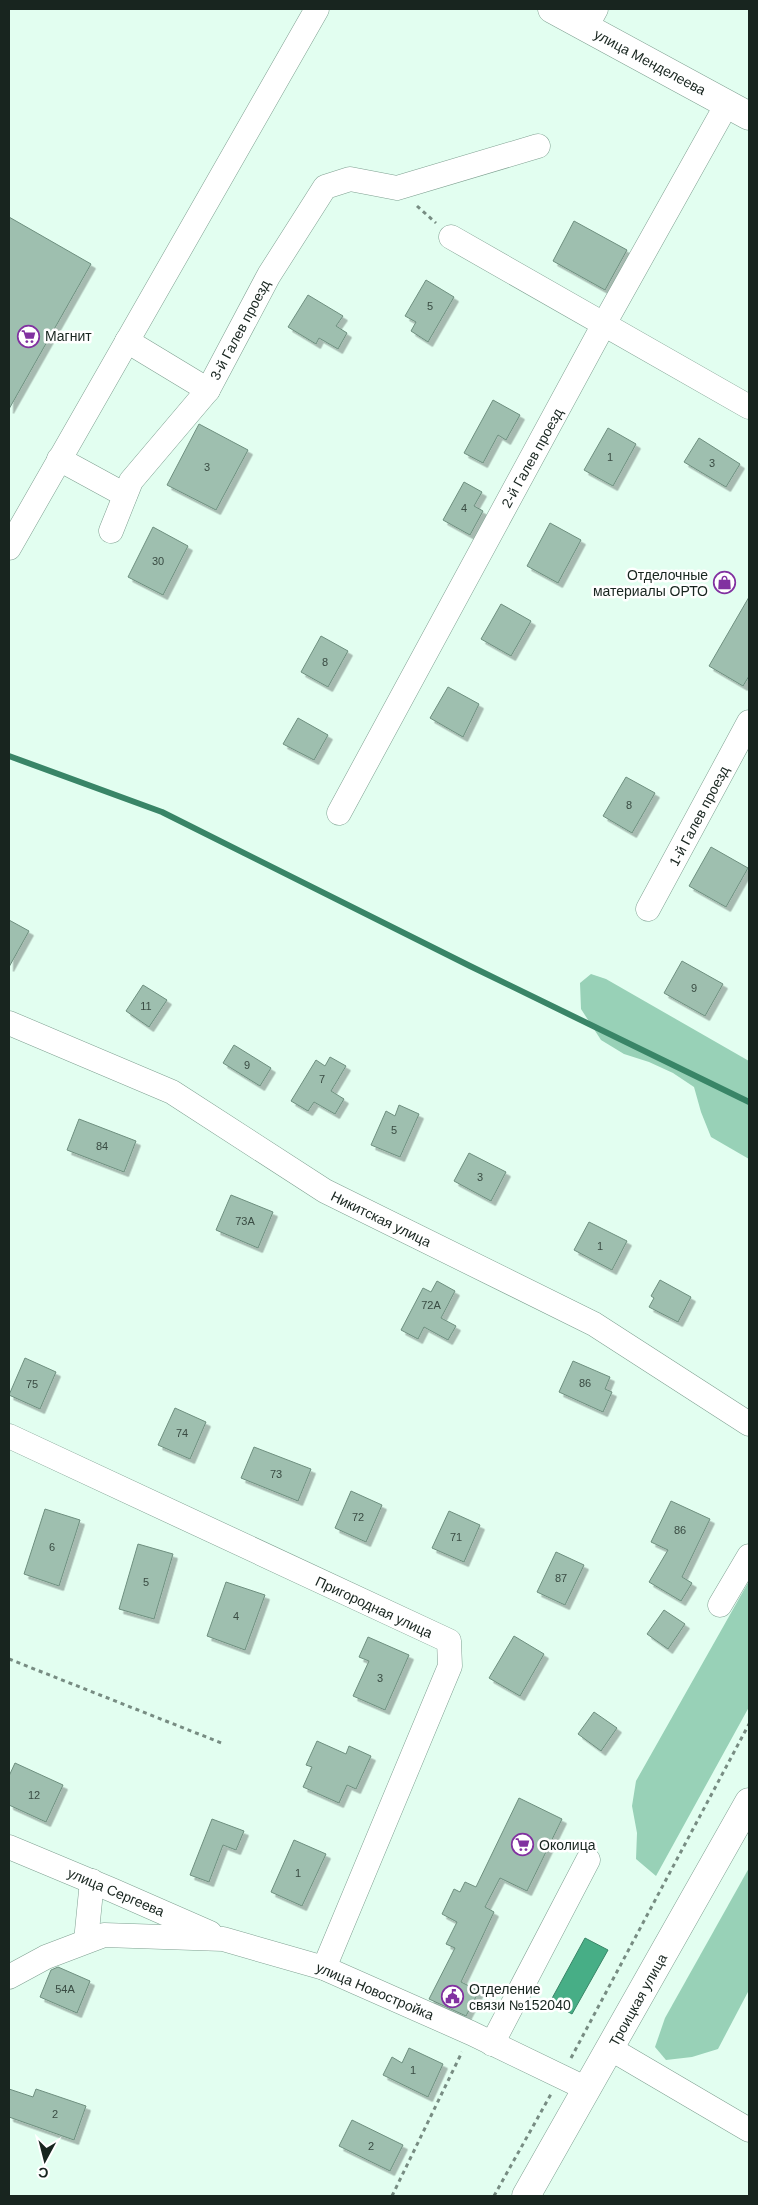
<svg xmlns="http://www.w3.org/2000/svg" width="758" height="2205" font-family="Helvetica,sans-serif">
  <defs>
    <filter id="shadow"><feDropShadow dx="4.5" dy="4.5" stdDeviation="0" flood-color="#0004"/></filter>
  </defs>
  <rect width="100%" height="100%" fill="#e2fef0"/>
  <g fill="#98d1b7">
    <polygon points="591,974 606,979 749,1061 749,1159 711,1137 701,1112 694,1087 673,1073 649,1062 624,1054 601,1040 581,1009 580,983"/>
    <polygon points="749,1581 749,1707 656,1876 636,1859 637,1833 632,1806 636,1781"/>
    <polygon points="749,1868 749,1990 718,2049 692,2057 666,2060 655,2047 665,2018"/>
  </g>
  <polygon fill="#47ae86" stroke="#398567" points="585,1938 608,1950 572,2014 550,2002"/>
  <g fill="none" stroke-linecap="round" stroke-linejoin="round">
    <polyline stroke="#398567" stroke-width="6" points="9,756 162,812 470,966 749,1102"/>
  </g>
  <g fill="#9ebfaf" stroke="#6e8f7f" filter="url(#shadow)">
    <polygon points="9,217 91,264 9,409"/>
    <polygon points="574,221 627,250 605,290 553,261"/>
    <polygon points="426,280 454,297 428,342 411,331 416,322 405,316"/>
    <polygon points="308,295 343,316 336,326 347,333 338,349 319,338 316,344 288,327"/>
    <polygon points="493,400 520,415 506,440 498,435 483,463 464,453"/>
    <polygon points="199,424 248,450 216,510 167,485"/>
    <polygon points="608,428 636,444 613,486 584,470"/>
    <polygon points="699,438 740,464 726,487 684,462"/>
    <polygon points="464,482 482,492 474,506 483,511 470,535 443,520"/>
    <polygon points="550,523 581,540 558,583 527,566"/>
    <polygon points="153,527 188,546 163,595 128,577"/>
    <polygon points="749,597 749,676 743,686 709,666"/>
    <polygon points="501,604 531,621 511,656 481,639"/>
    <polygon points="321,636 348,651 328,687 301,672"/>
    <polygon points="448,687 479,704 463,737 430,718"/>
    <polygon points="298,718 328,735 314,760 283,744"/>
    <polygon points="626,777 655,793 632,833 603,816"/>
    <polygon points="711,847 748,868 726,907 689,886"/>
    <polygon points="9,920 29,931 9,967"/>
    <polygon points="682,961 723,984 705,1016 664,993"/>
    <polygon points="143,985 167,1000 149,1027 126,1011"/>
    <polygon points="234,1045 271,1068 260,1086 223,1063"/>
    <polygon points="330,1057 346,1066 331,1091 344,1099 335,1114 314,1102 308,1111 291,1101 316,1060 325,1066"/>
    <polygon points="399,1105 419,1114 400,1157 371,1145 386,1111 395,1116"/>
    <polygon points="79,1119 136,1141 124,1172 67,1150"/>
    <polygon points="469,1153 506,1172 491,1201 454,1181"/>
    <polygon points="231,1195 273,1212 258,1248 216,1230"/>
    <polygon points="589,1222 627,1241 612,1270 574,1250"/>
    <polygon points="660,1280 691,1297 678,1322 649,1307 654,1298 651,1296"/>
    <polygon points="437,1281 455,1291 441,1318 456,1326 448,1340 424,1327 418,1339 401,1330 423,1288 431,1292"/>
    <polygon points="25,1358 56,1372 40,1409 9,1395"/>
    <polygon points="573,1361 610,1377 605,1389 612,1392 603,1412 559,1392"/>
    <polygon points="175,1408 206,1422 190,1459 158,1445"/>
    <polygon points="254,1447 311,1469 298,1501 241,1478"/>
    <polygon points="351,1491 382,1505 366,1542 335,1528"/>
    <polygon points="671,1501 710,1519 682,1577 692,1583 681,1601 649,1582 668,1550 651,1542"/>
    <polygon points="45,1509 80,1520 59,1586 24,1574"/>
    <polygon points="449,1511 480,1525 464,1562 432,1548"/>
    <polygon points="138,1544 173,1554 154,1619 119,1609"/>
    <polygon points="556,1552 584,1565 565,1605 537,1592"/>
    <polygon points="226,1582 265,1595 245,1650 207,1636"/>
    <polygon points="664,1610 685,1624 668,1649 647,1634"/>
    <polygon points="514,1636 544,1654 520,1696 489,1678"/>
    <polygon points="368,1637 409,1655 385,1710 353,1696 369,1661 359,1657"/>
    <polygon points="594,1712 617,1728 601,1751 578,1734"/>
    <polygon points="317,1741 346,1754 349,1746 371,1756 356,1789 347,1785 339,1803 303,1787 312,1767 306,1765"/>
    <polygon points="15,1763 63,1785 46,1822 9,1805 9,1776"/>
    <polygon points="519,1798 562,1819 527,1891 500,1878 485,1907 494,1912 461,1982 479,1991 466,2016 429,1999 455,1948 446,1944 457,1922 442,1914 454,1889 460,1892 465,1882 476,1887"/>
    <polygon points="212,1819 244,1831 236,1850 223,1845 209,1882 190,1875"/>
    <polygon points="294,1840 326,1854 302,1906 271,1892"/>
    <polygon points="58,1967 90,1981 77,2013 40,1997 51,1970"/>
    <polygon points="409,2048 443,2064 428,2097 383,2075 392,2057 402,2063"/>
    <polygon points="9,2089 33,2097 36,2089 86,2106 74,2140 9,2117"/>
    <polygon points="352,2120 403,2145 390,2171 339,2146"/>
  </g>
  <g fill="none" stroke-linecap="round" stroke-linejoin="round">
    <defs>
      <g id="minor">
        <polyline points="586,27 596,9"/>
        <polyline points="451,237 749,407"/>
        <polyline points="127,341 208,390"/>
        <polyline points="59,459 125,495"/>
        <polyline points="111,531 131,481 208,390 269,275 325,187 350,179 397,188 538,146"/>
        <polyline points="9,548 317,9"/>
        <polyline points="339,813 604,324 727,104"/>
        <polyline points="648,909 749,722"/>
        <polyline points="9,1023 172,1092 325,1191 594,1324 749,1424"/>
        <polyline points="9,1436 449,1641 450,1666 324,1968"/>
        <polyline points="720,1605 749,1556"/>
        <polyline points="9,1847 112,1890 210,1933"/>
        <polyline points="86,1941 92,1881"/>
        <polyline points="9,1977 46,1957 104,1935 223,1939 324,1968 471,2033 587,2089"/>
        <polyline points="492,2044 588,1860"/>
        <polyline points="611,2049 749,2130"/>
      </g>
      <g id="major">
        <polyline points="552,9 749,116"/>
        <polyline points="526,2196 749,1802"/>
      </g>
    </defs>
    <use href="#minor" stroke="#7fa091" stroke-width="25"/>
    <use href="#major" stroke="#7fa091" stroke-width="29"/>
    <g stroke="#778c82" stroke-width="3" stroke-dasharray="4 4" stroke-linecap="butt">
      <polyline points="417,206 436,223"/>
      <polyline points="9,1659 224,1744"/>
      <polyline points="571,2058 749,1724"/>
      <polyline points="392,2196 462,2052"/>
      <polyline points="494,2196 551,2094"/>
    </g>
    <use href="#minor" stroke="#fff" stroke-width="24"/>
    <use href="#major" stroke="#fff" stroke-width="28"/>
  </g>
  <defs>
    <symbol id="supermarket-ring" viewBox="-11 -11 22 22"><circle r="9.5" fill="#fff" stroke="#8131a0" stroke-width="1.5"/><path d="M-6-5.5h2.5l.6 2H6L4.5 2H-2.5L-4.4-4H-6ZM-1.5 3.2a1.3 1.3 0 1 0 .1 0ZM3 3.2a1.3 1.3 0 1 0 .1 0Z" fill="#8131a0"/></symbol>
    <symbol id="shop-ring" viewBox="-11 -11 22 22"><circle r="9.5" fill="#fff" stroke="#8131a0" stroke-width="1.5"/><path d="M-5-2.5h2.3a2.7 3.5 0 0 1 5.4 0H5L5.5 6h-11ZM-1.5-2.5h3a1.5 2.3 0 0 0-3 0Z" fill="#8131a0"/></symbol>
    <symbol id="civic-ring" viewBox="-11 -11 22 22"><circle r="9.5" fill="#fff" stroke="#8131a0" stroke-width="1.5"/><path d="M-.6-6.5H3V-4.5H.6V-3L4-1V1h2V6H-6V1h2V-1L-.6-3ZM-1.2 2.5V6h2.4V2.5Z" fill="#8131a0"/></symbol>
  </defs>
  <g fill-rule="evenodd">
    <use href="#supermarket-ring" x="16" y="324" width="25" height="25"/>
    <use href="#shop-ring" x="712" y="570" width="25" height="25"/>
    <use href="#supermarket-ring" x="510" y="1832" width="25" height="25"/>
    <use href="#civic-ring" x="440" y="1984" width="25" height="25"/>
  </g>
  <g text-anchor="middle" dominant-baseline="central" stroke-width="5" stroke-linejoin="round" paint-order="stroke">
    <g font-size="11" fill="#3a4c43">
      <text x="430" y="306">5</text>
      <text x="610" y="457">1</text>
      <text x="712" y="463">3</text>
      <text x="207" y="467">3</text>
      <text x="464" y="508">4</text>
      <text x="158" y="561">30</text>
      <text x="325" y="662">8</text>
      <text x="629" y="805">8</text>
      <text x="694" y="988">9</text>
      <text x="146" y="1006">11</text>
      <text x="247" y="1065">9</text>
      <text x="322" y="1079">7</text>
      <text x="394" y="1130">5</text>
      <text x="102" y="1146">84</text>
      <text x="480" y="1177">3</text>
      <text x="245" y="1221">73А</text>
      <text x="600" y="1246">1</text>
      <text x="431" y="1305">72А</text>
      <text x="585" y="1383">86</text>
      <text x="32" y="1384">75</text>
      <text x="182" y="1433">74</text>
      <text x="276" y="1474">73</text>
      <text x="358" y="1517">72</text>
      <text x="680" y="1530">86</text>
      <text x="456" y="1537">71</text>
      <text x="52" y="1547">6</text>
      <text x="561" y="1578">87</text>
      <text x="146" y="1582">5</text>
      <text x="236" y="1616">4</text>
      <text x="380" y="1678">3</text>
      <text x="34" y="1795">12</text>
      <text x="298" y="1873">1</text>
      <text x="65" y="1989">54А</text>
      <text x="413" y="2070">1</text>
      <text x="55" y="2114">2</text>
      <text x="371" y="2146">2</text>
    </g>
    <g font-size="14" fill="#18251f" stroke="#fff">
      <text transform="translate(650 62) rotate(28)">улица Менделеева</text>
      <text transform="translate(240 330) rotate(-62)">3-й Галев проезд</text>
      <text transform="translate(532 458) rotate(-61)">2-й Галев проезд</text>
      <text transform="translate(699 816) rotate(-62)">1-й Галев проезд</text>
      <text transform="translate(381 1219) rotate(26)">Никитская улица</text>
      <text transform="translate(374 1607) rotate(25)">Пригородная улица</text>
      <text transform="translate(116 1892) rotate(23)">улица Сергеева</text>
      <text transform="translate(375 1991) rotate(23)">улица Новостройка</text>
      <text transform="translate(638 2000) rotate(-61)">Троицкая улица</text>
    </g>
    <g font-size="14" fill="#18251f" stroke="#fff" text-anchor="start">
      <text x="45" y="336">Магнит</text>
      <text x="708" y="575" text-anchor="end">Отделочные<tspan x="708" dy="16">материалы ОРТО</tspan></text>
      <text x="539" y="1845">Околица</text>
      <text x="469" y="1989">Отделение<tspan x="469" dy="16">связи №152040</tspan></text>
    </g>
  </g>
  <rect width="758" height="2205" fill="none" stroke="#18251f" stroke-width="20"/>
  <g transform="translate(45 2160) rotate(187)" stroke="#ffffff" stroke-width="4" paint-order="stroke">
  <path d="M0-4L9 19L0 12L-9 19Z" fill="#18251f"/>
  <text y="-8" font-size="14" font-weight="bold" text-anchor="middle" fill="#18251f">С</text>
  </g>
</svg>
